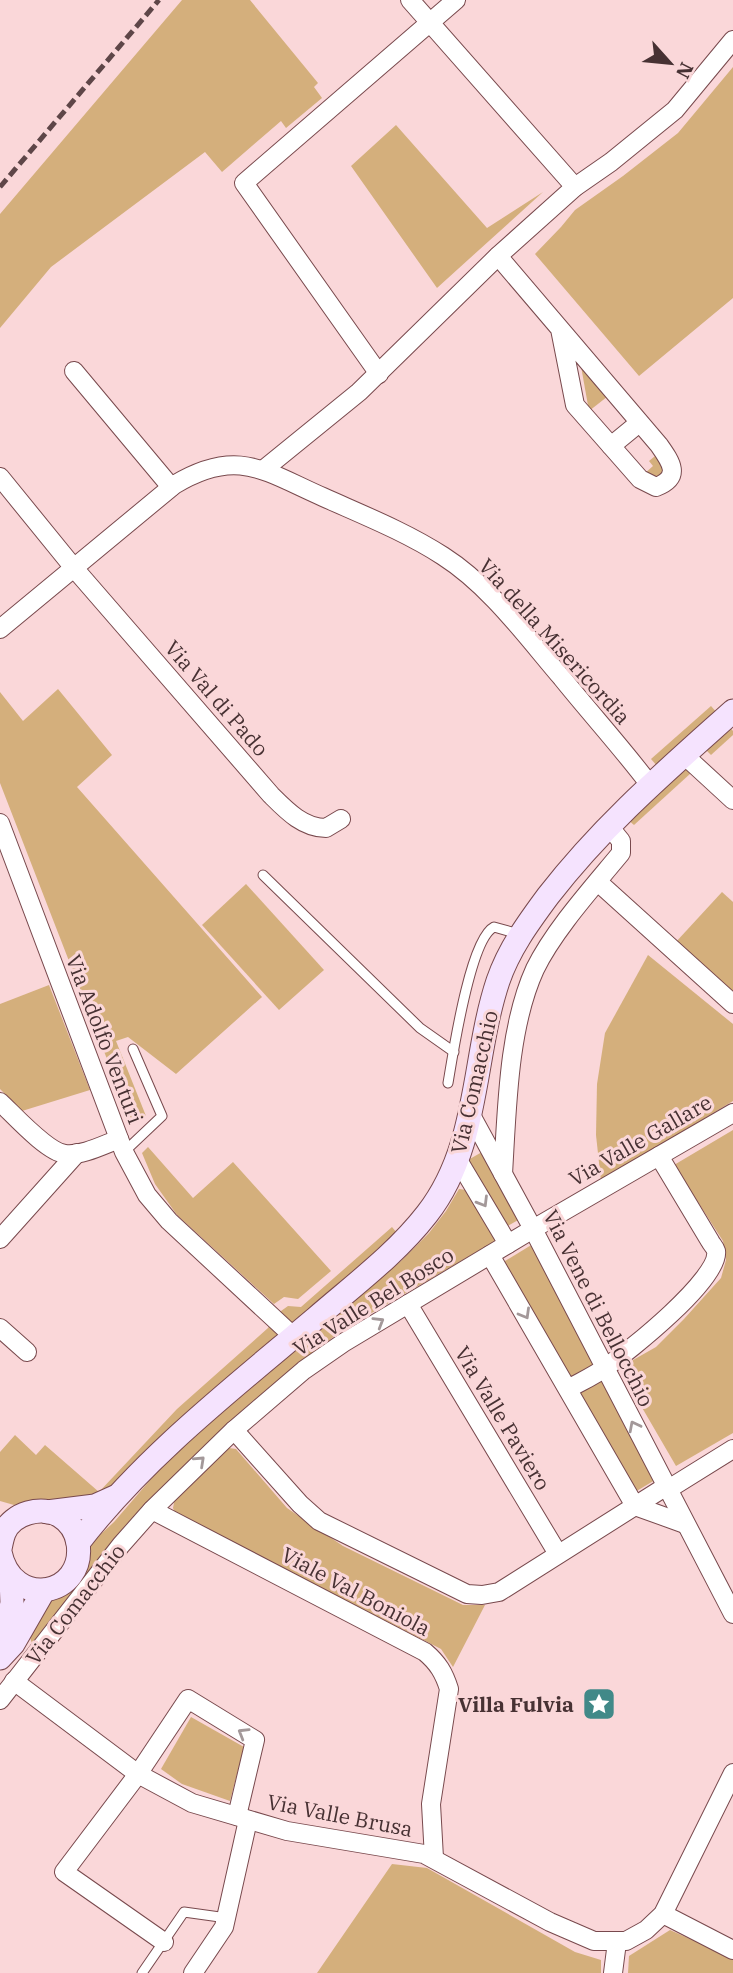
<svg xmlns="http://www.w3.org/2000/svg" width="733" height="1973" font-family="'IBM Plex Serif',serif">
  <rect width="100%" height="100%" fill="#fad7d9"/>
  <g fill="#d4af7c">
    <polygon points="182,0 250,0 318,83 314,87 322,98 286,128 281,121 222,172 205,152 51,267 0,328 0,214"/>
    <polygon points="733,67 733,298 639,376 535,254 561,227 575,210 623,176 678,133"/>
    <polygon points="396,125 487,228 543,192 437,288 351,166"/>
    <polygon points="579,355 612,393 589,411"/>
    <polygon points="660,452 664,471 656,481 643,475 653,466 649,461"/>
    <polygon points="58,689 112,755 77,787 262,997 176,1074 128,1037 116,1041 146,1116 131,1121 0,783 0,692 23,721"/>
    <polygon points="711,706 718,714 658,767 651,759"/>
    <polygon points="729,726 733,731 733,735 711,755 704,748"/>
    <polygon points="684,766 691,773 634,825 627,819"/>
    <polygon points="246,884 324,970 279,1010 202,925"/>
    <polygon points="722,892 733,902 733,995 675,943"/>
    <polygon points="648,955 733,1024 733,1101 601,1181 596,1135 597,1084 605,1033"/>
    <polygon points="49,985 90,1090 22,1111 0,1089 0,1004"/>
    <polygon points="733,1130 733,1433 676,1466 619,1368 656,1347 684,1319 721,1278 726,1260 723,1241 674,1165"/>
    <polygon points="148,1147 193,1198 233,1162 331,1271 298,1299 284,1297 274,1304 177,1215 155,1184 142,1153"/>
    <polygon points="482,1152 520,1219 506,1227 468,1160"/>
    <polygon points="459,1189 467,1190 497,1240 339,1332 247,1411 141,1508 34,1649 29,1635 33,1623 89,1545 114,1522 169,1458 298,1344 401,1261 429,1233 446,1211"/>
    <polygon points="392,1227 397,1233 288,1330 274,1316 288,1306 301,1307"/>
    <polygon points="533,1244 599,1367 572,1381 500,1264"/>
    <polygon points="272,1321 284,1334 126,1481 92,1502 38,1501 14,1505 0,1501 0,1452 15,1435 36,1455 45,1445 99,1492 177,1409 268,1328"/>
    <polygon points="603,1376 655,1480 635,1492 576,1392"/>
    <polygon points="229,1448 236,1449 287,1508 343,1546 463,1605 485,1605 453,1667 441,1649 175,1513 173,1508 175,1498"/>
    <polygon points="191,1717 244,1747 230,1801 182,1784 161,1769"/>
    <polygon points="392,1864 427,1868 575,1952 601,1960 601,1973 317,1973"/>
    <polygon points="670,1930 733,1958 733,1973 628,1973 629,1956"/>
  </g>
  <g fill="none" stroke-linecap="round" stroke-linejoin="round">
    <defs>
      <g id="lane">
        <polyline points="263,875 420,1028 454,1052"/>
        <path d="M448,1083C453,1054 470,939 494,927L519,934"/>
        <polyline points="124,1152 162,1116 133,1049"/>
        <polyline points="142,1973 184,1912 227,1918"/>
      </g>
      <g id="street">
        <polyline points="410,0 575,187"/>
        <path d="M498,256L659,445C671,462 682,477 656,487L640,479L575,405L560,329"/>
        <polyline points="74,371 171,487"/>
        <polyline points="379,374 244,183 456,0"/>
        <polyline points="611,446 639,423"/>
        <polyline points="263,470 359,392 498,256 575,187 611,162 675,110 733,40"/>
        <path d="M0,477L74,568L271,795C286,810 303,828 326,828L341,819"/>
        <path d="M0,629L174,485C237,447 264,471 323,497C363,515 406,532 443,556C490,586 526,636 562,678C591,714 622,748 650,785"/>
        <polyline points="684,755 733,800"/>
        <polyline points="0,823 124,1152 147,1195 169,1221 294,1337"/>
        <polyline points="598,882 733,1004"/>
        <path d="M0,1102C14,1115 47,1152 65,1154C82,1156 103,1145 119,1139"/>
        <polyline points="471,1115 533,1229 733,1614"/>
        <polyline points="458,1160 508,1244"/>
        <path d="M503,1174C507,1109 508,1028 535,969C554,930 593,887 621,853V841L608,825"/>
        <polyline points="0,1239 77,1153"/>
        <polyline points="490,1255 635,1506 685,1524"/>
        <polyline points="408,1304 558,1554"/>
        <polyline points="0,1328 27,1352"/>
        <path d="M568,1389C580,1382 594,1376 606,1367C628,1352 721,1278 716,1251C715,1247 712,1245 710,1241L659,1156"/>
        <polyline points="234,1430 300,1504 319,1521 467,1594 482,1595 499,1592 665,1487"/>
        <polyline points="667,1490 733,1449"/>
        <path d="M152,1510L425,1652C438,1663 444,1673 449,1689L431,1804L434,1858"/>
        <polyline points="14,1681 138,1774 192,1803 287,1831 424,1854 550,1922 594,1941 626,1941 646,1930 663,1914 733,1773"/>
        <polyline points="0,1700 121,1545 152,1510 234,1430 304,1370 343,1343 533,1229 733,1113"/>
        <polyline points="663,1914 733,1950"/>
        <polyline points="164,1942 64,1872 138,1774 188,1699 255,1740 237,1816"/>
        <polyline points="193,1973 224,1927 248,1820"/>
        <polyline points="613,1973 617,1942"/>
      </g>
      <g id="secondary">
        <polyline points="47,1512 95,1506 115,1497"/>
        <path d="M78,1543C144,1457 233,1388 316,1318C354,1285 396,1254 427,1214C480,1146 472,1059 498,981C509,949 528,923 548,896C603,825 666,771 733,711"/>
        <path d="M0,1549C1,1544 2,1538 4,1533C12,1513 42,1505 60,1516C70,1522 76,1532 78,1543C86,1596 12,1611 0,1552"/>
        <polyline points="2,1648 12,1603 11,1579"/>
        <polyline points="0,1658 13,1644 44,1590"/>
      </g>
    </defs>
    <use href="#lane" stroke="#78494d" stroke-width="11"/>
    <use href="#street" stroke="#78494d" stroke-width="20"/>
    <use href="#secondary" stroke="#78494d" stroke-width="25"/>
    <use href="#lane" stroke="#fff" stroke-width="9"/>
    <use href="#street" stroke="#fff" stroke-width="18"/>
    <use href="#secondary" stroke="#f5e3fe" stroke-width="23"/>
    <polyline stroke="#5e4648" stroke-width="5" stroke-dasharray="10 5" stroke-linecap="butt" points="0,187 159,0"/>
  </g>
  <defs><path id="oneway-chevron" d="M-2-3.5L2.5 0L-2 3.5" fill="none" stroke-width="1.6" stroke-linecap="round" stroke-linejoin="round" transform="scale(1.75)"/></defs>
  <g stroke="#a39899">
    <use href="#oneway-chevron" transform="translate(483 1202) rotate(59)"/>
    <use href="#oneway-chevron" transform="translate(525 1314) rotate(60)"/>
    <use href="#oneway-chevron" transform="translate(379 1322) rotate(-31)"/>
    <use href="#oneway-chevron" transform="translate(634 1426) rotate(-117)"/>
    <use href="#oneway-chevron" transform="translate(200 1461) rotate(-43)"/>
    <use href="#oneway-chevron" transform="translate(243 1733) rotate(-149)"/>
  </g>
  <defs>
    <symbol id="sight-square" viewBox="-11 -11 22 22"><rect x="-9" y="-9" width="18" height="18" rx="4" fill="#418988" stroke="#fad7d9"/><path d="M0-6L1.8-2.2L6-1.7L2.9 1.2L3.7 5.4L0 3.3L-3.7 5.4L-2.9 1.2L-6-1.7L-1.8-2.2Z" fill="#fff"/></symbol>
  </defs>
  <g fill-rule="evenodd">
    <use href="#sight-square" x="580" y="1685" width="38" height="38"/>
  </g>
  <g text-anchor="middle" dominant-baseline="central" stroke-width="6" stroke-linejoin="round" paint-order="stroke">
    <g font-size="21" fill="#473133" stroke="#fad7d9">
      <text transform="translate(555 641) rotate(48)">Via della Misericordia</text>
      <text transform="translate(217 698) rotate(49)">Via Val di Pado</text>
      <text transform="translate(105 1039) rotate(69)">Via Adolfo Venturi</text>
      <text transform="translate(474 1082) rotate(-77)">Via Comacchio</text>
      <text transform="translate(640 1140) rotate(-30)">Via Valle Gallare</text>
      <text transform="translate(373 1301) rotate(-32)">Via Valle Bel Bosco</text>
      <text transform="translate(599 1308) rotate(63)">Via Vene di Bellocchio</text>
      <text transform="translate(503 1418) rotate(59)">Via Valle Paviero</text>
      <text transform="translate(356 1591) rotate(28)">Viale Val Boniola</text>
      <text transform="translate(75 1604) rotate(-52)">Via Comacchio</text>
      <text transform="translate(340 1815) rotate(11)">Via Valle Brusa</text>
    </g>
    <g font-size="21" font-weight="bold" fill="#473133" stroke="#fad7d9" text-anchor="end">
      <text x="574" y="1704">Villa Fulvia</text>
    </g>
  </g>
  <g transform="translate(670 63) rotate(117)" stroke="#fad7d9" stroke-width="5" paint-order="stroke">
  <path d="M0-5L12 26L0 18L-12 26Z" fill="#473133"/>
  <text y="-10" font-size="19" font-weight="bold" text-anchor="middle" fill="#473133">N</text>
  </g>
</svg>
